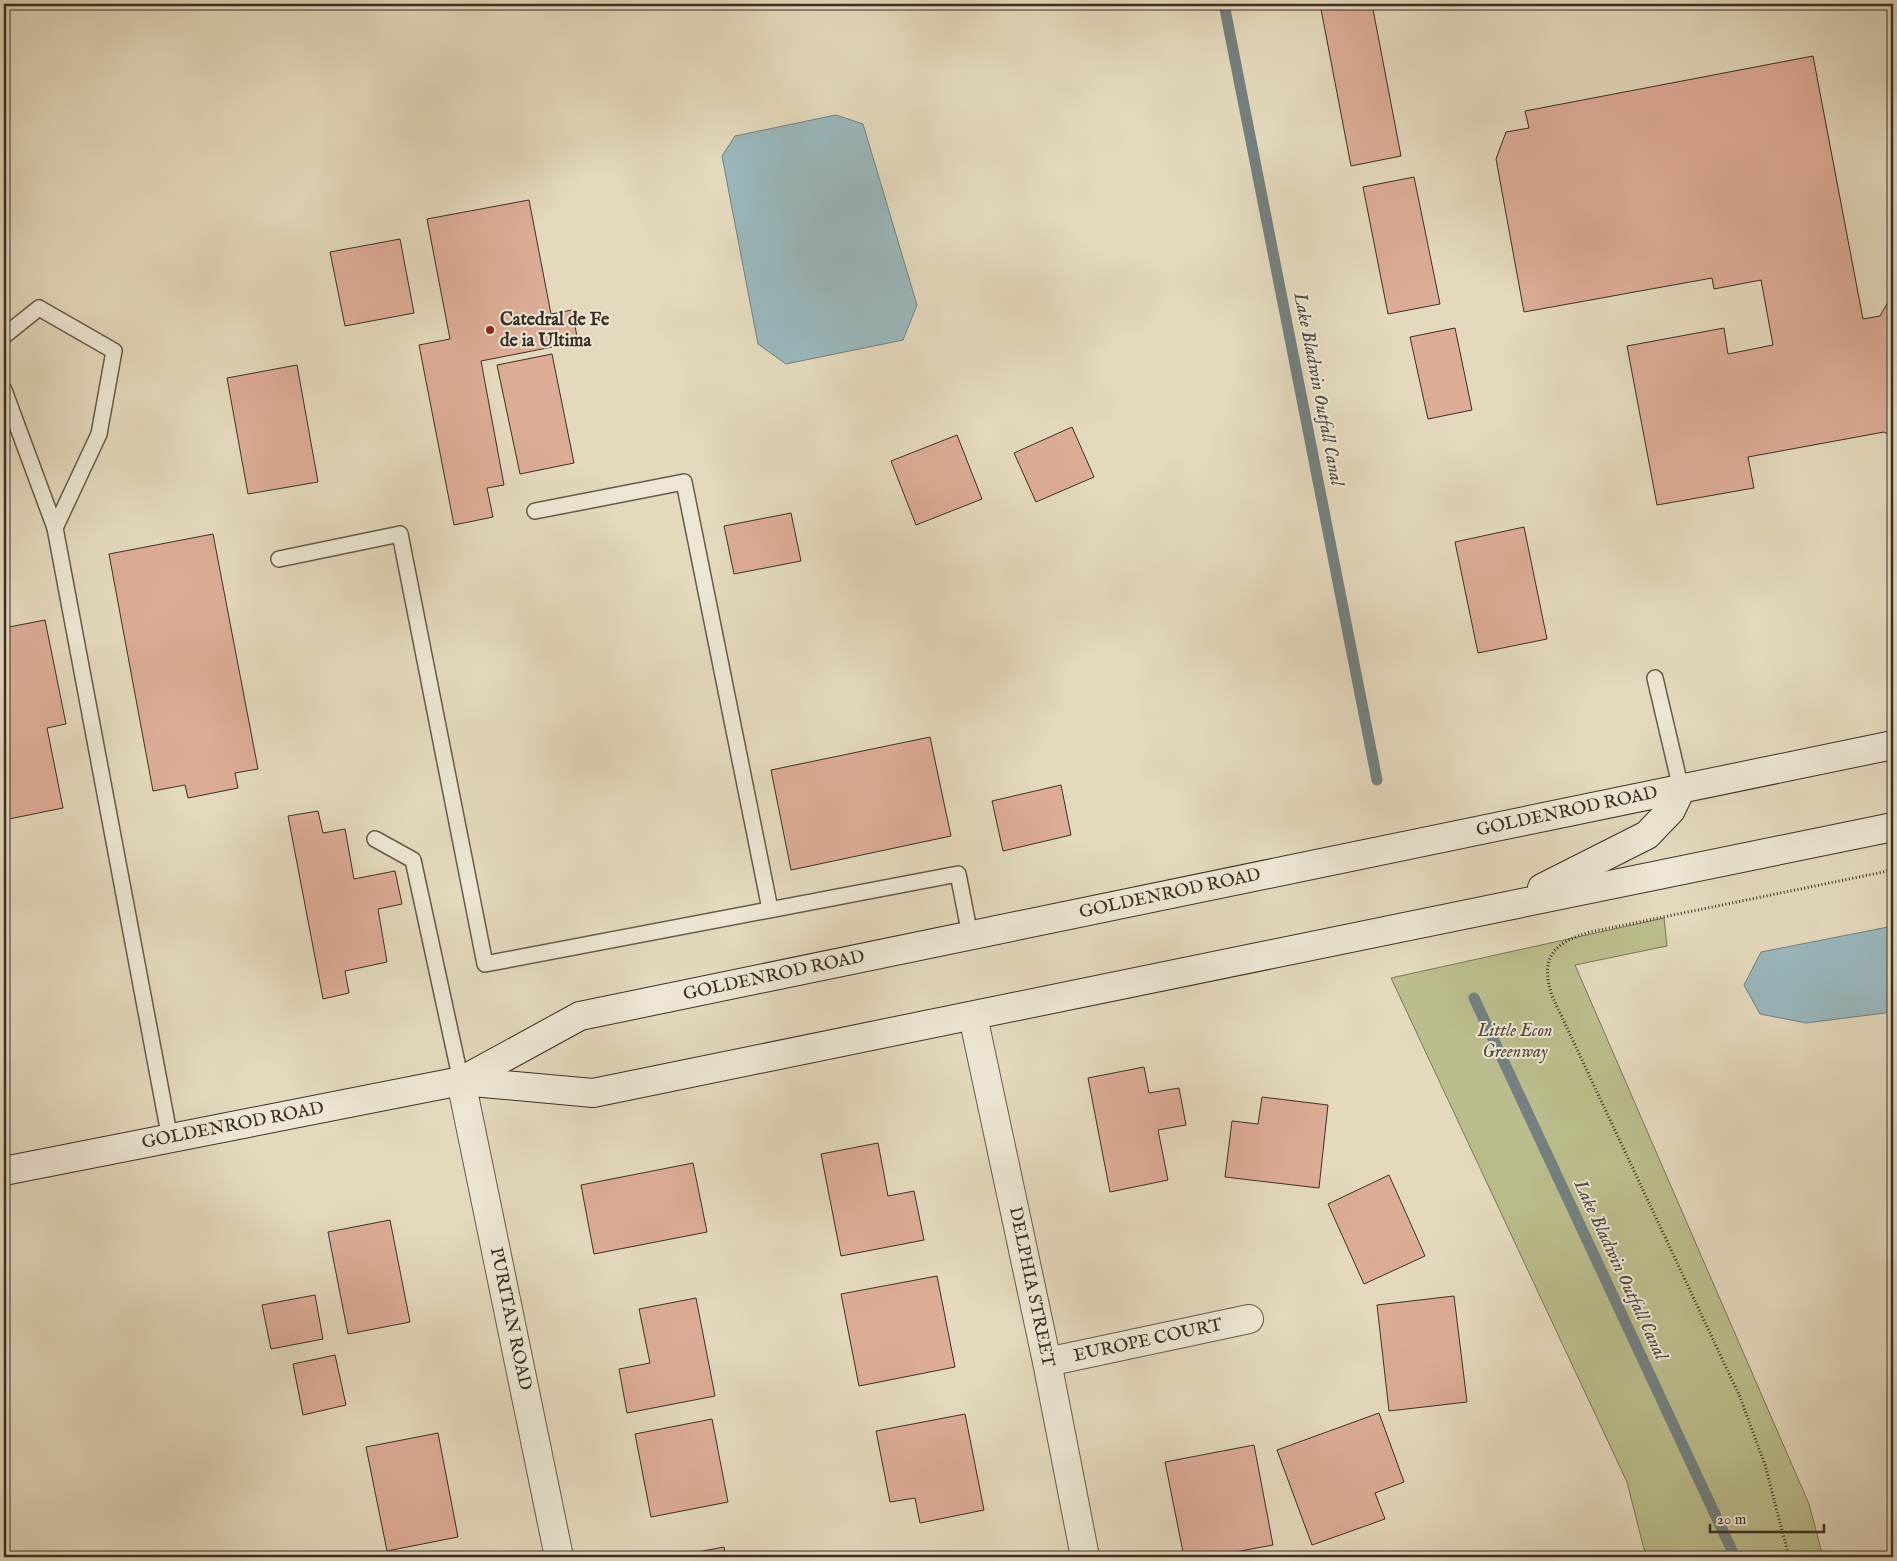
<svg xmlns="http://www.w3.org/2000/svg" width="1897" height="1561" font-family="'IM FELL English',serif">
  <rect width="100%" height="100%" fill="#e4d9bd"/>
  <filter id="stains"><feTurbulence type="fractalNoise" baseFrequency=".004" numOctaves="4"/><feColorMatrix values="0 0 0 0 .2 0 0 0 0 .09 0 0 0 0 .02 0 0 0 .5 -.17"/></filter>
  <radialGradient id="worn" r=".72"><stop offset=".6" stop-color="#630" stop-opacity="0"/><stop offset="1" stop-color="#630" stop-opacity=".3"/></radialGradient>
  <polygon fill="#bbbd8c" stroke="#7b7658" points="1664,918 1667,946 1575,965 1809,1504 1823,1557 1646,1557 1627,1482 1391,978"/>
  <g fill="#9ab7bc" stroke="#748180">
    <polygon points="836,115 863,124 917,305 903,340 786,364 758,344 722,156 735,136"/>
    <polygon points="1893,926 1893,1012 1806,1023 1760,1014 1744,985 1761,952"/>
  </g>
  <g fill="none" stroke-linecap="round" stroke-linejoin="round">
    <g stroke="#748180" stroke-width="11">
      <polyline points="1224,4 1377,780"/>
      <polyline points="1474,998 1735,1557"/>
    </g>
  </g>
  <g fill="#ddac97" stroke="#3b2f25">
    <polygon points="1320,4 1372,4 1401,156 1351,166"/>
    <polygon points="1813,56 1863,319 1880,316 1893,293 1893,438 1884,432 1748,457 1754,488 1657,505 1627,346 1724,328 1728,354 1773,345 1761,280 1714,289 1712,278 1524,312 1496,159 1506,132 1529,128 1525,111"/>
    <polygon points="1414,177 1440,304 1388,314 1363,187"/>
    <polygon points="529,200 551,314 572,310 578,342 481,361 504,485 487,488 493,517 454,525 419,345 450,339 427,219"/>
    <polygon points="400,239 414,313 345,326 330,252"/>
    <polygon points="1455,328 1472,410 1428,419 1410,337"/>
    <polygon points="552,354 574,463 520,474 497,365"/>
    <polygon points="297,365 318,482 248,494 227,378"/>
    <polygon points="1072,427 1094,477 1036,502 1014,453"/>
    <polygon points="957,435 982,499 916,525 891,461"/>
    <polygon points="791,513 801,561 734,574 724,526"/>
    <polygon points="1524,527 1547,639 1478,653 1455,542"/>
    <polygon points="213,534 258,769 235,773 238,788 188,798 185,785 153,791 109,554"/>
    <polygon points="45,620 66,724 47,728 63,808 4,820 4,628"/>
    <polygon points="930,737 951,836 791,870 771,770"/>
    <polygon points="1061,785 1071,835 1003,851 992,801"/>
    <polygon points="318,811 323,833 345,829 354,879 395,871 402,904 378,909 387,962 345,971 349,993 323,999 288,816"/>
    <polygon points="1144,1067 1149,1093 1179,1088 1186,1125 1158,1130 1168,1180 1110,1192 1088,1078"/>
    <polygon points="1262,1097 1328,1105 1319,1188 1225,1177 1232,1121 1258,1124"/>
    <polygon points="878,1143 888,1196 914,1191 924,1240 841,1256 821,1154"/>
    <polygon points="693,1163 707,1232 594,1254 581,1185"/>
    <polygon points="1389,1175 1425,1256 1364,1284 1328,1204"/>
    <polygon points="390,1220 410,1322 348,1334 328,1232"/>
    <polygon points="937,1276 955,1367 859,1386 841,1294"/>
    <polygon points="315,1295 323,1339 271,1349 262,1305"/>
    <polygon points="1454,1296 1467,1402 1389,1411 1377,1305"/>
    <polygon points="696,1298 715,1396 627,1413 619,1369 650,1363 639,1309"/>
    <polygon points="335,1355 346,1405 303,1415 293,1364"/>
    <polygon points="1379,1413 1404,1482 1375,1493 1385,1519 1312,1545 1277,1450"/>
    <polygon points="965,1414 984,1510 920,1523 915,1498 890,1502 876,1431"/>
    <polygon points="712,1419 728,1502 651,1517 635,1434"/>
    <polygon points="438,1433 458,1537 387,1551 366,1447"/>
    <polygon points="1254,1445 1273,1545 1208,1557 1184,1557 1165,1462"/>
    <polygon points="724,1547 726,1557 671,1557"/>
  </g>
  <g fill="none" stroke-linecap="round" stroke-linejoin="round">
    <defs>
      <g id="lane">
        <polyline points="4,336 39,308 114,351 99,434 55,528"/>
        <polyline points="4,390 55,528 170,1139"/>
        <polyline points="535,511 684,482 770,909"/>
        <polyline points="279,559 400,534 485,964 958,874 970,935"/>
        <polyline points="1655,678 1681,789"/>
        <polyline points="375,839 413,860 461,1081"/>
      </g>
      <g id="street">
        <polyline points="973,1016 1047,1362 1085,1557"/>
        <polyline points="461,1081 559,1557"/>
        <polyline points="1047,1362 1249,1319"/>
      </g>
      <g id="secondary">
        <polyline points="1542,888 1647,835 1671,810 1681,789"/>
        <polyline points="461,1081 580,1016 1893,745"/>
        <polyline points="4,1171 461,1081 593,1093 1893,827"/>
      </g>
    </defs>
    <use href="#lane" stroke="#655a4b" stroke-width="18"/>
    <use href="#street" stroke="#655a4b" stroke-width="30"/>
    <use href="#secondary" stroke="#3b2f25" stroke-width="30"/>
    <path stroke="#3b2f25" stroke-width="3" stroke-dasharray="1 2.5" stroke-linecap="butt" d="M1789,1557L1765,1465L1740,1397L1552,996C1540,958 1552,943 1590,932L1893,870"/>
    <use href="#lane" stroke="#ede6d4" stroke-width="15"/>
    <use href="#street" stroke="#ede6d4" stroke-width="28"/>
    <use href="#secondary" stroke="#ede6d4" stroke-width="28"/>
  </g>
  <circle fill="#8f2418" stroke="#ede6d4" stroke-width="2" cx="490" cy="330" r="5"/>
  <g text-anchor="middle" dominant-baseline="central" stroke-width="4" stroke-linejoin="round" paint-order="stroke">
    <g font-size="18" font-weight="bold" fill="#3b2f25" stroke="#ede6d4" text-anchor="start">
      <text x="500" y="320">Catedral de Fe<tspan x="500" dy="21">de ia Ultima</tspan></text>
    </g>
    <g font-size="18" fill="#3b2f25" stroke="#ede6d4">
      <text transform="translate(1567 812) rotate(-12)">GOLDENROD ROAD</text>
      <text transform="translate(1170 894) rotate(-12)">GOLDENROD ROAD</text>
      <text transform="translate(774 976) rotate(-12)">GOLDENROD ROAD</text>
      <text transform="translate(233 1126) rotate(-11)">GOLDENROD ROAD</text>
      <text transform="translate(1031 1287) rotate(78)">DELPHIA STREET</text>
      <text transform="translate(510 1319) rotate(78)">PURITAN ROAD</text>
      <text transform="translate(1148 1341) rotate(-12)">EUROPE COURT</text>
    </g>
    <g font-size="18" font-style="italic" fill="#554b3a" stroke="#ede6d4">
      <text x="1515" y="1031">Little Econ<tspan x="1515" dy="21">Greenway</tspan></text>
    </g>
    <g font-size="19" font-style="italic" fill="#4e4a43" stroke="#ede6d4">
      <text transform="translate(1318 389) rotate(79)">Lake Bladwin Outfall Canal</text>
      <text transform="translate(1620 1270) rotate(65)">Lake Bladwin Outfall Canal</text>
    </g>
  </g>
  <rect width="1897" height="1561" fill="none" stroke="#e4d9bd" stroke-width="20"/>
  <rect x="5" y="5" width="1887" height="1551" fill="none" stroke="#3b2f25" stroke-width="2.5"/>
  <rect x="10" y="10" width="1877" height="1541" fill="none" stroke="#3b2f25"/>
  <path d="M1710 1524v8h114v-8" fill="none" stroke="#3b2f25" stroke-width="2.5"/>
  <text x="1717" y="1524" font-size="15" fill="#3b2f25" stroke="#ede6d4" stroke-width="4" paint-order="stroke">20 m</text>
  <rect width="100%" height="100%" filter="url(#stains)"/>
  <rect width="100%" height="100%" fill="url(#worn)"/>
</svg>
